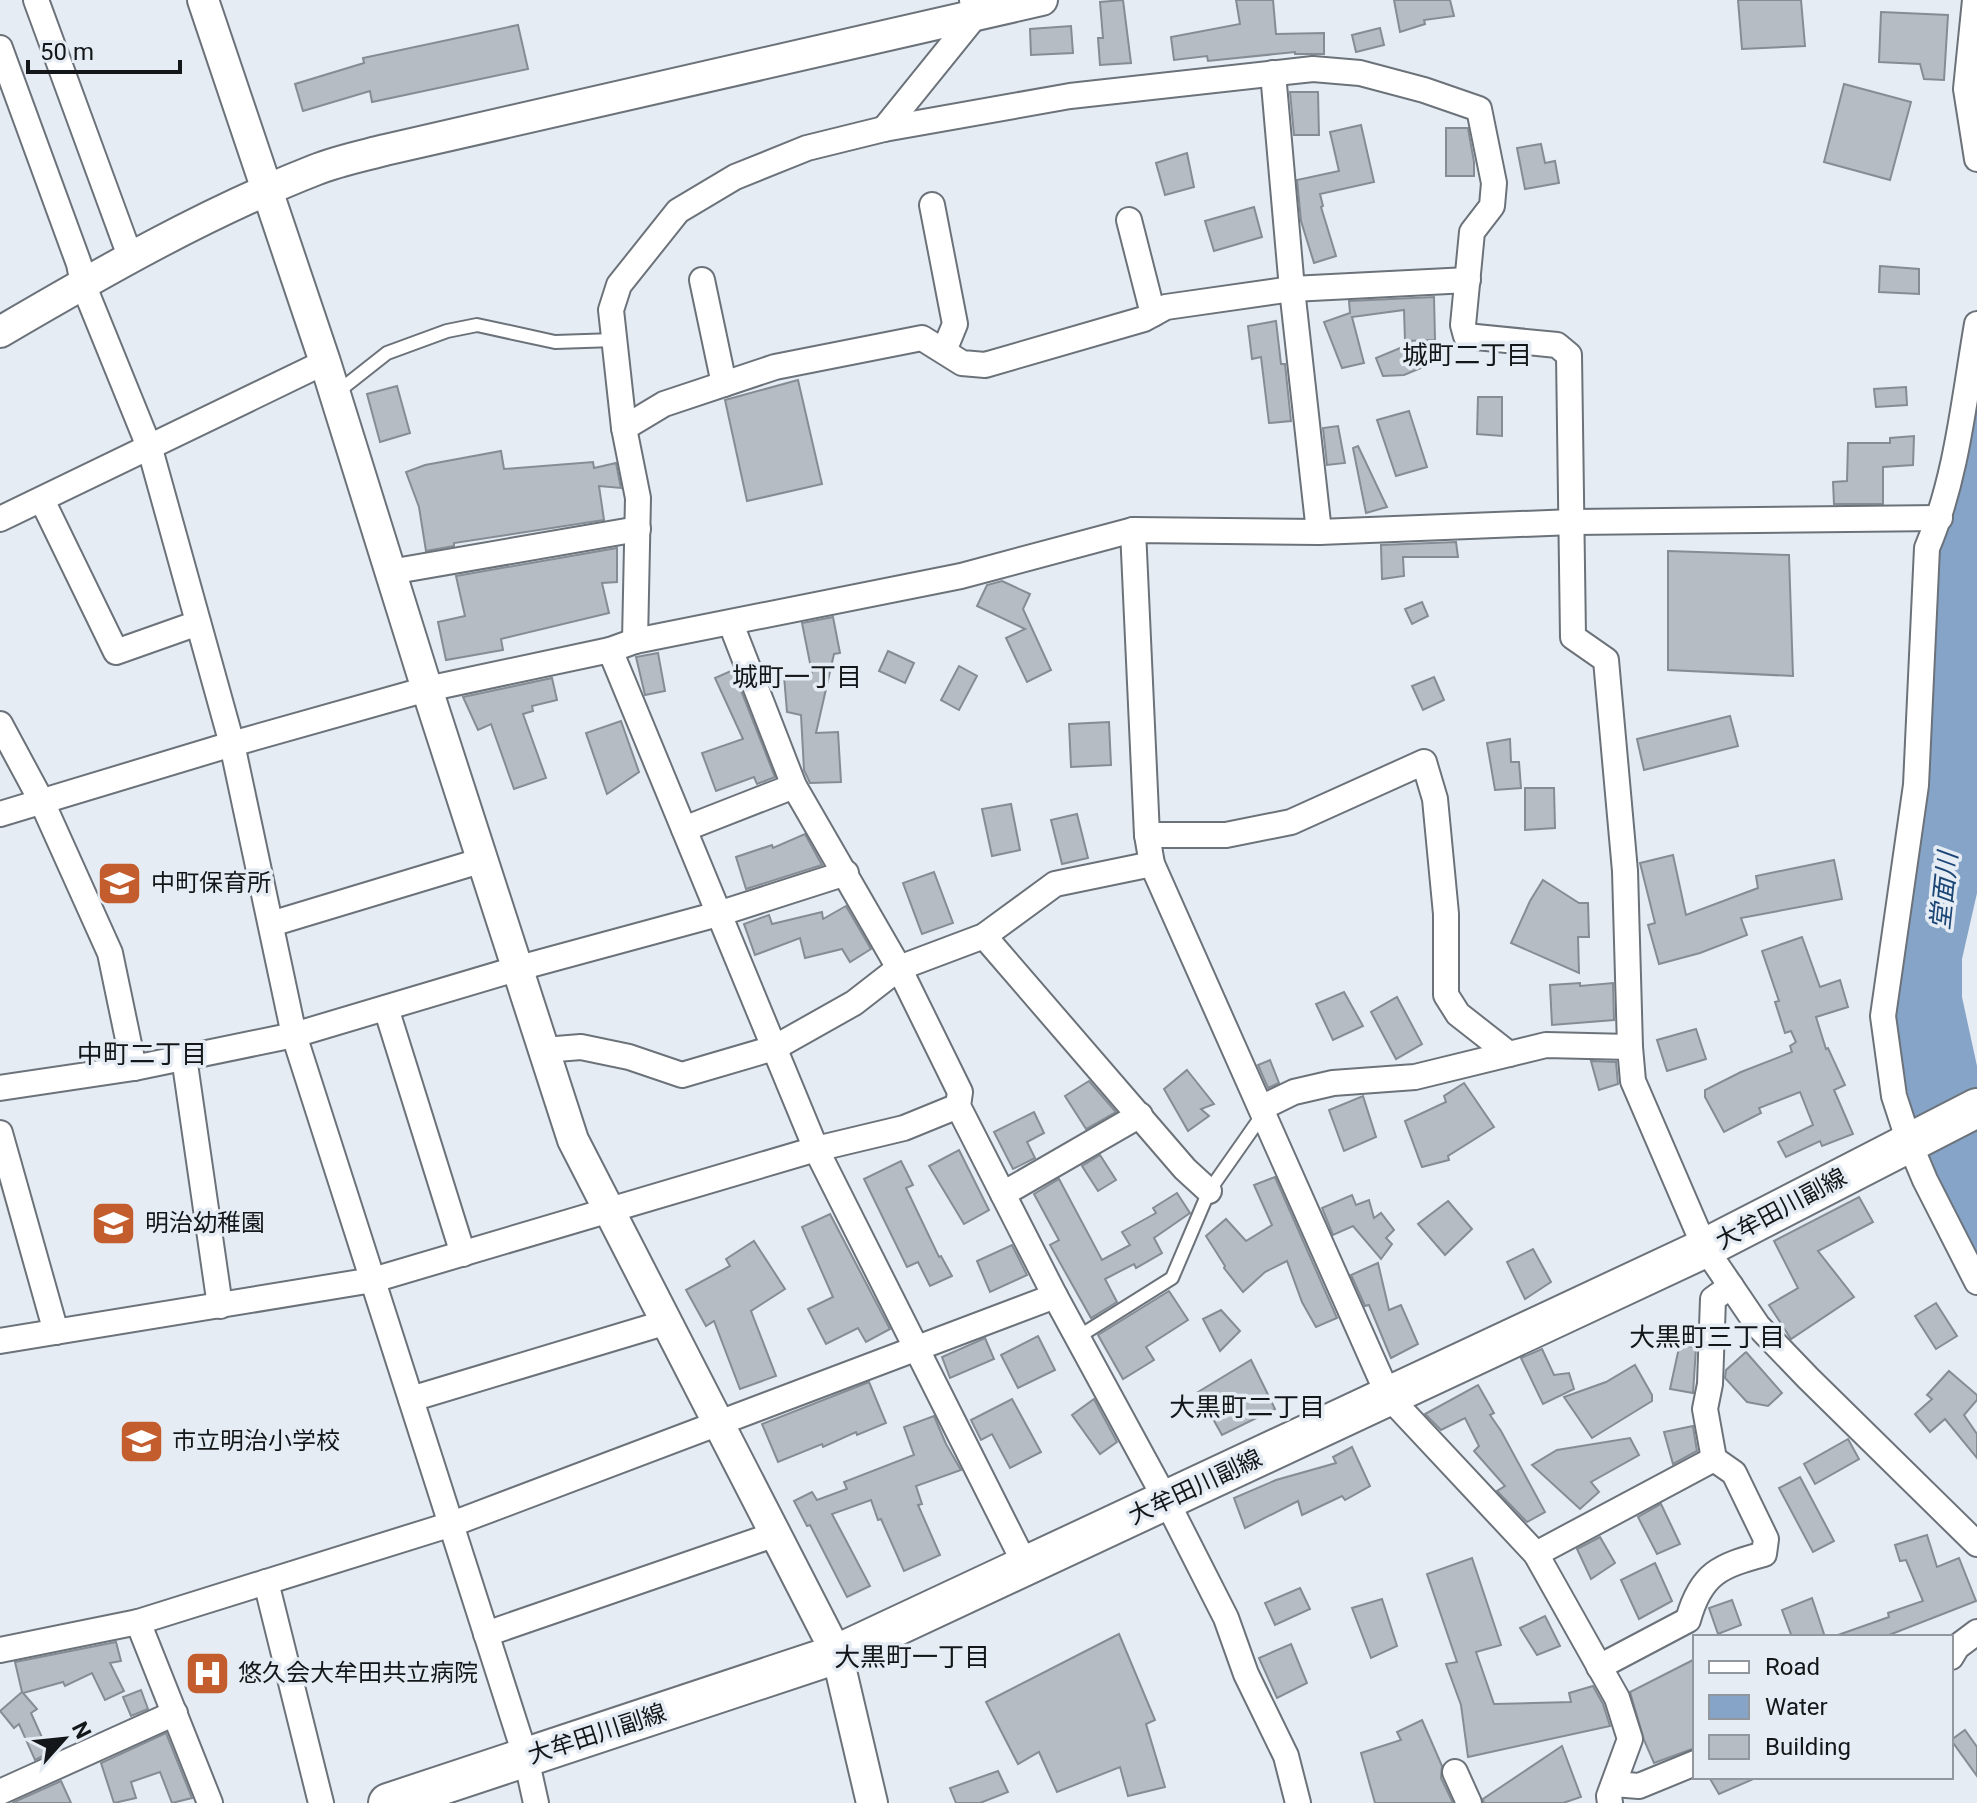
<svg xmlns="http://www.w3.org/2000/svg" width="1977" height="1803" font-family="Roboto,'Noto Sans JP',sans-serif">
  <rect width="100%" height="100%" fill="#e5ecf4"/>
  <path fill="#85a4c8" d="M1977,373V893L1962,959V997L1977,1066V1254L1968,1236L1962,1234C1928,1162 1900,1094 1895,1014L1935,545Z"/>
  <g fill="#b5bcc4" stroke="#868c94" stroke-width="2">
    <polygon points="1123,0 1131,63 1100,65 1098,38 1103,38 1100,2"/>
    <polygon points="1236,0 1273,0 1276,34 1324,33 1324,54 1295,54 1295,52 1208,61 1207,56 1174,60 1171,37 1240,24"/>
    <polygon points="1394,0 1450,0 1454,16 1424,20 1425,24 1400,32"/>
    <polygon points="1738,0 1801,0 1805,46 1742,49"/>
    <polygon points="1881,12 1948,15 1944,80 1924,79 1920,64 1879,62"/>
    <polygon points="518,25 528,69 372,102 370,91 303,111 295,84 364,63 363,58"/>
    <polygon points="1071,26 1073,53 1031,55 1030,29"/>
    <polygon points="1380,28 1384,45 1356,52 1352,35"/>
    <polygon points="1844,84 1911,102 1890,180 1824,162"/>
    <polygon points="1290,92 1318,92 1319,135 1294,135"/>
    <polygon points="1361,125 1374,182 1320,194 1323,206 1321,207 1336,256 1314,263 1301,221 1297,180 1339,171 1330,132"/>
    <polygon points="1446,128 1468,128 1474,162 1474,176 1446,176"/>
    <polygon points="1541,144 1545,163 1555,161 1559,183 1525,189 1517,148"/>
    <polygon points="1187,153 1194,187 1165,195 1156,163"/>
    <polygon points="1254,207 1262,237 1214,251 1205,221"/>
    <polygon points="1880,266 1919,269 1919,294 1879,292"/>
    <polygon points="1434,297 1435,340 1405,341 1404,310 1352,317 1364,363 1342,368 1324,322 1350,313 1349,301"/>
    <polygon points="1276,321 1281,364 1285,364 1291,421 1269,423 1261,357 1252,359 1248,326"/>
    <polygon points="1412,343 1421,368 1404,375 1383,376 1376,358"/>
    <polygon points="798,380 822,484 747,501 725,400"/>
    <polygon points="397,386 410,433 380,442 367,394"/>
    <polygon points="1906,387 1907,405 1876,407 1874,389"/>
    <polygon points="1478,397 1502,397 1502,436 1477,434"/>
    <polygon points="1409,411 1427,467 1396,476 1377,420"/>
    <polygon points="1338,426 1345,463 1327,465 1323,428"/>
    <polygon points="1914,436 1913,465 1883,467 1883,504 1834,504 1833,482 1847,481 1848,443 1890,443 1890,438"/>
    <polygon points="1358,446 1387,507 1366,513 1353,448"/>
    <polygon points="501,451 504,469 593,462 594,468 616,463 621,488 599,486 604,520 454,543 454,546 426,551 419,507 406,472 425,465"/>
    <polygon points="1456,542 1458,557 1403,557 1404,576 1382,579 1381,545"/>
    <polygon points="617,548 617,582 602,583 609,613 501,639 503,650 446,660 438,622 465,616 456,576"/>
    <polygon points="1668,551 1789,555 1793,676 1668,670"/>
    <polygon points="1002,581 1030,594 1023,609 1051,670 1027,682 1006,638 1025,629 977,606 987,585"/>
    <polygon points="1422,602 1428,616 1412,624 1405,609"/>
    <polygon points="833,617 840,653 834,654 816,733 838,732 841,782 810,783 804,770 801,715 787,712 784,676 812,673 802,623"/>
    <polygon points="888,651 914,663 905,683 879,671"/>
    <polygon points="658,653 665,691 645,695 636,657"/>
    <polygon points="959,666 977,676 959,710 941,700"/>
    <polygon points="733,670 775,777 757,784 754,777 716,791 702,753 743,739 715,678"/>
    <polygon points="1434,677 1444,700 1423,710 1412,686"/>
    <polygon points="552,678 557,700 532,706 533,711 523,714 546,778 514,789 491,724 478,730 463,697"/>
    <polygon points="1730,716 1738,746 1644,770 1637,739"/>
    <polygon points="621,721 639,772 607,794 586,733"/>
    <polygon points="1109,722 1111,765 1071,767 1069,724"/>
    <polygon points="1510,739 1511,762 1519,762 1521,788 1495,790 1487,743"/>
    <polygon points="1525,788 1554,788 1555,828 1525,830"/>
    <polygon points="1011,804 1020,850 992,856 982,809"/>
    <polygon points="1077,814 1088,858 1062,864 1051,820"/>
    <polygon points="805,834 822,865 746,889 736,857 772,845 773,848"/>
    <polygon points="1673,855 1686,915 1758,888 1756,876 1834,860 1842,899 1741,918 1747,935 1700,953 1659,964 1648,925 1655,923 1640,863"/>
    <polygon points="934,872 953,923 922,934 903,883"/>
    <polygon points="1543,880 1579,903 1588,903 1589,937 1578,937 1579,973 1511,943 1530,901"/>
    <polygon points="846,906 871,949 850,962 842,949 805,958 800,938 755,955 744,924 769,915 772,924 822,912 823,919"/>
    <polygon points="1802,937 1820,987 1840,980 1848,1007 1816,1017 1826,1049 1828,1048 1845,1085 1834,1090 1853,1134 1822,1146 1820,1141 1786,1157 1778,1142 1813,1125 1800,1092 1759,1108 1761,1113 1724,1132 1705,1097 1705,1090 1741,1072 1792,1052 1790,1046 1796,1042 1791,1031 1785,1033 1775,1002 1779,1001 1762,951"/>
    <polygon points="1580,983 1580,986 1613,983 1614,1020 1552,1025 1550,985"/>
    <polygon points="1344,992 1363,1026 1333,1040 1316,1004"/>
    <polygon points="1397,997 1422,1044 1396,1059 1371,1012"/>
    <polygon points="1696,1029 1706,1059 1667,1071 1657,1040"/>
    <polygon points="1270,1060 1279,1083 1268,1088 1258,1065"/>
    <polygon points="1591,1061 1616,1062 1618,1084 1599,1090"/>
    <polygon points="1187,1070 1214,1104 1201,1109 1209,1116 1188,1131 1164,1089"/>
    <polygon points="1089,1081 1116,1112 1086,1129 1065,1096"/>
    <polygon points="1464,1083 1494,1127 1448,1156 1449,1160 1422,1167 1405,1121 1446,1102 1444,1096"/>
    <polygon points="1363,1096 1376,1137 1344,1151 1329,1110"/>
    <polygon points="1034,1112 1044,1133 1027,1142 1035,1158 1013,1169 994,1132"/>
    <polygon points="959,1150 989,1210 964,1224 929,1166"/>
    <polygon points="1100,1155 1116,1180 1098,1191 1082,1166"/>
    <polygon points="901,1161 913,1185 906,1188 939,1257 941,1256 952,1276 930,1286 918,1262 907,1267 864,1179"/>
    <polygon points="1275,1177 1337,1318 1316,1327 1302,1302 1287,1261 1265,1272 1243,1292 1224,1268 1225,1266 1206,1236 1226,1219 1246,1241 1272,1225 1254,1185"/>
    <polygon points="1059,1179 1102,1260 1130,1245 1122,1232 1156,1213 1153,1208 1177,1193 1190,1213 1154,1238 1162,1253 1136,1268 1134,1264 1105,1279 1117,1302 1091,1318 1050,1245 1059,1240 1034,1194"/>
    <polygon points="1352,1195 1356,1205 1369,1200 1374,1218 1381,1213 1394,1230 1386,1238 1392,1244 1381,1259 1353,1226 1333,1235 1322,1208"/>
    <polygon points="1859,1197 1873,1222 1818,1251 1854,1297 1791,1339 1769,1305 1798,1288 1774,1241"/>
    <polygon points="1448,1201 1472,1229 1445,1255 1418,1224"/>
    <polygon points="830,1214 890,1329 866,1342 858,1328 826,1344 808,1309 833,1297 802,1227"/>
    <polygon points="754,1241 785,1289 751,1311 776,1376 740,1389 714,1321 706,1326 686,1290 730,1266 726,1259"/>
    <polygon points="1012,1245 1027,1275 990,1292 977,1261"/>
    <polygon points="1533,1249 1551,1282 1525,1299 1507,1262"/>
    <polygon points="1378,1263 1389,1310 1401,1305 1418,1344 1391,1358 1369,1305 1365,1306 1351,1275"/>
    <polygon points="1169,1291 1188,1320 1146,1347 1154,1360 1123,1379 1098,1335"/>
    <polygon points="1936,1303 1957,1336 1936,1349 1915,1316"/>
    <polygon points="1221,1310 1240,1331 1220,1351 1203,1319"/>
    <polygon points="1038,1336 1055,1370 1018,1388 1001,1355"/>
    <polygon points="985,1338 994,1359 950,1378 942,1357"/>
    <polygon points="1680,1343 1696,1348 1693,1393 1670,1389"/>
    <polygon points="1542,1349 1554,1375 1569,1373 1574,1389 1543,1404 1521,1358"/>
    <polygon points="1746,1352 1782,1393 1768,1406 1747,1402 1725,1378 1726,1370"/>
    <polygon points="1251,1360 1275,1409 1222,1435 1198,1392"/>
    <polygon points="1635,1365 1652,1395 1652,1401 1592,1438 1564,1397 1606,1382"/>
    <polygon points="1949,1371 1977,1395 1977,1400 1964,1415 1977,1434 1977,1458 1945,1419 1930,1432 1915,1414 1932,1399 1927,1395"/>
    <polygon points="869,1382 886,1423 857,1435 856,1432 823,1447 822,1444 778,1462 762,1424"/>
    <polygon points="1478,1385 1494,1413 1490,1415 1501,1431 1545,1512 1527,1522 1497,1491 1505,1486 1474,1451 1479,1446 1465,1418 1441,1430 1425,1414"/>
    <polygon points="1012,1399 1041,1452 1010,1468 992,1434 981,1440 971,1420"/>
    <polygon points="1094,1399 1117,1442 1100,1454 1072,1415"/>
    <polygon points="934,1416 946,1444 961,1470 916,1486 922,1504 918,1505 940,1555 904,1571 881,1519 878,1520 871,1500 832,1514 870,1586 847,1597 810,1525 807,1526 794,1501 812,1492 817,1500 847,1489 844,1482 914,1455 904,1427"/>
    <polygon points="1693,1426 1697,1451 1673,1464 1664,1432"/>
    <polygon points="1630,1438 1639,1455 1591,1482 1599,1492 1580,1509 1532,1465 1557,1450"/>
    <polygon points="1848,1439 1859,1459 1815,1484 1804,1464"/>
    <polygon points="1352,1447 1370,1486 1345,1500 1342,1496 1302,1515 1298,1501 1245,1528 1234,1498 1276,1480 1336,1463 1333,1457"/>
    <polygon points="1800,1477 1834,1541 1813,1552 1779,1488"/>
    <polygon points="1661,1504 1680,1544 1657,1554 1638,1517"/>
    <polygon points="1927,1535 1937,1567 1959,1558 1976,1601 1884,1637 1838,1637 1838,1635 1889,1617 1888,1613 1923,1601 1906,1560 1900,1561 1895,1545"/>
    <polygon points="1600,1537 1615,1563 1591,1579 1577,1549"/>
    <polygon points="1472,1558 1501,1645 1476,1652 1494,1704 1571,1702 1569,1693 1593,1686 1603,1704 1610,1726 1468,1757 1461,1705 1446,1664 1457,1662 1427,1574"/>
    <polygon points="1655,1563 1672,1601 1639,1619 1621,1580"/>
    <polygon points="1300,1588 1310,1609 1275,1625 1265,1603"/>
    <polygon points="1812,1598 1825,1637 1792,1637 1782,1610"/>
    <polygon points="1382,1599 1397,1646 1371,1658 1352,1608"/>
    <polygon points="1732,1600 1741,1625 1718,1634 1709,1608"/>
    <polygon points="1545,1616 1560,1646 1537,1655 1520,1628"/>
    <polygon points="1119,1634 1155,1720 1146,1724 1165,1787 1128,1796 1120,1767 1057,1792 1039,1752 1018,1764 986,1702"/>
    <polygon points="116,1642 121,1661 110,1663 124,1691 105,1700 92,1673 65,1686 63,1682 23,1693 37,1709 31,1713 49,1753 35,1760 19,1724 14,1728 0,1711 22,1692 15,1662"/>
    <polygon points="1291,1644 1307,1683 1277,1698 1259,1658"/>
    <polygon points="1695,1659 1695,1748 1654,1763 1644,1740 1630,1692"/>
    <polygon points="141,1690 148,1709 131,1716 123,1697"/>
    <polygon points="1422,1720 1442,1766 1441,1778 1453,1803 1375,1803 1361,1753 1401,1740 1397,1732"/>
    <polygon points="1965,1730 1977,1747 1977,1776 1951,1740"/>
    <polygon points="166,1733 192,1798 172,1803 160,1772 131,1782 136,1798 114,1803 101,1763"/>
    <polygon points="1562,1746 1581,1797 1563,1803 1484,1803 1483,1799"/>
    <polygon points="998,1771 1008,1792 980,1803 956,1803 950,1788"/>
    <polygon points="1709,1777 1758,1777 1719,1794"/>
    <polygon points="61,1781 71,1803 12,1803"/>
  </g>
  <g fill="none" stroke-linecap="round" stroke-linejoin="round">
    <defs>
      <g id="service">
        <polyline points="335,394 387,353 447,331 477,325 555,342 615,340"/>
        <polyline points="1078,1337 1172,1278 1209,1191 1263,1114"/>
      </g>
      <g id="minor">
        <polyline points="36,0 131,259"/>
        <polyline points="1975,0 1966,89 1977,159"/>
        <polyline points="0,48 79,264 83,284 150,449 232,744 294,1035 526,1758 536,1803"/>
        <polyline points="1273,73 1292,289 1319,532"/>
        <polyline points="884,129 976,15 972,0"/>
        <polyline points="932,205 955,324 944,351"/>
        <polyline points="1129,220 1153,314"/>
        <polyline points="702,280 724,384"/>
        <path d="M1977,324C1964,399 1957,478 1927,548L1916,785L1883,1016L1894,1096L1909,1142L1925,1180L1977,1282"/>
        <polyline points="624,428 664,404 775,367 922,338 962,363 985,365 1144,319 1166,307 1292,289 1468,280"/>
        <polyline points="42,500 116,652 198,623"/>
        <polyline points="0,519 325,362"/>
        <polyline points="1133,530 1147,835 1152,864 1389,1397 1536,1554 1617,1698 1630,1739 1609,1796 1610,1803"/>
        <polyline points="390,572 638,529"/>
        <polyline points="731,624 794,786 899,968 960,1092 958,1106 1055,1296 1166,1500 1226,1618 1246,1674 1286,1756 1298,1803"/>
        <polyline points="635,641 638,498 624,428 611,310 619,285 678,211 735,177 807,148 884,129 1070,96 1313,69 1360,73 1424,90 1479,109 1494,183 1492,206 1472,232 1463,325 1466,336 1557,345 1569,355 1573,637 1606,660 1625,871 1630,1047 1633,1081 1705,1248 1758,1326 1808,1378 1977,1544"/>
        <polyline points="610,650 816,1149 1026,1566"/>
        <polyline points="0,724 42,802 110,953 134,1068"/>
        <polyline points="0,814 232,744 427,689 610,650 635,641 961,576 1133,530 1319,532 1573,522 1940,518"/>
        <polyline points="684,829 794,786"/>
        <polyline points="1147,835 1226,835 1291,822 1424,762 1435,799 1446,914 1446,995 1458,1014 1509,1054"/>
        <polyline points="271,924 483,860"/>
        <polyline points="984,936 1185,1169 1209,1191"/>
        <polyline points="386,1008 463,1254"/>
        <polyline points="544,1050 581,1047 629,1057 682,1075 774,1048 854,1003 899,968 984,936 1055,884 1152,864"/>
        <polyline points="184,1057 220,1306"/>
        <polyline points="0,1088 134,1068 294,1035 519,968 718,914 846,873"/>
        <polyline points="1261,1108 1294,1092 1333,1083 1415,1077 1546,1045 1630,1047"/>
        <polyline points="0,1133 56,1332"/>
        <polyline points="1003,1194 1140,1115"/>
        <polyline points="0,1341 373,1280 816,1149 904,1128 958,1106"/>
        <polyline points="411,1399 667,1322"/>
        <polyline points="1536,1554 1714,1459"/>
        <polyline points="266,1582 321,1803"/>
        <polyline points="138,1622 210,1803"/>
        <polyline points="486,1634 776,1534"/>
        <polyline points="0,1650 138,1622 452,1524 1055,1296"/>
        <polyline points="1951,1657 1957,1647 1977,1632"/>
        <path d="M1599,1667L1688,1620C1701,1573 1720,1566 1764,1554L1766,1539L1734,1473L1714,1459L1705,1409L1710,1384L1713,1299L1731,1286"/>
        <polyline points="1455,1772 1469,1803"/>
        <polyline points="1614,1784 1639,1786 1695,1763"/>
        <polyline points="0,1792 175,1713"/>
      </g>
      <g id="tertiary">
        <polyline points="203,0 325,362 427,689 573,1140 837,1654 872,1803"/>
        <path d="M0,332C101,273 205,213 315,170C337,161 362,156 385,150L1042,0"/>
      </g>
      <polyline id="primary" points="388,1803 837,1654 1705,1248 1977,1108"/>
    </defs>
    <use href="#service" stroke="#6c7279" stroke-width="16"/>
    <use href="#minor" stroke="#6c7279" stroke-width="28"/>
    <use href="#tertiary" stroke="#6c7279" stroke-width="34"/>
    <use href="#primary" stroke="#6c7279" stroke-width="42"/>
    <use href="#service" stroke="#fff" stroke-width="12"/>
    <use href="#minor" stroke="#fff" stroke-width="24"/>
    <use href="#tertiary" stroke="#fff" stroke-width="30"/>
    <use href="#primary" stroke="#fff" stroke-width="38"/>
  </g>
  <defs>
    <symbol id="school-square" viewBox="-11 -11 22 22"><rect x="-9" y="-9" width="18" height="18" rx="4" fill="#c35d2e" stroke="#e5ecf4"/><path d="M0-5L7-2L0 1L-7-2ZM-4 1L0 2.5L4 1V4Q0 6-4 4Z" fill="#fff"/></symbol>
    <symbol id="hospital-square" viewBox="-11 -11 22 22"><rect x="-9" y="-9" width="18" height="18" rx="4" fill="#c35d2e" stroke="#e5ecf4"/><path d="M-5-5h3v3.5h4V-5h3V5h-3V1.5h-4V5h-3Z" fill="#fff"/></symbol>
  </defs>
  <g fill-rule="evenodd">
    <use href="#school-square" x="94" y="858" width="51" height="51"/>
    <use href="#school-square" x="88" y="1198" width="51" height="51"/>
    <use href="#school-square" x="116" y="1416" width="51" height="51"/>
    <use href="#hospital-square" x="182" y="1648" width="51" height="51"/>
  </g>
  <g text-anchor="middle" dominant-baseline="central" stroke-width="7" stroke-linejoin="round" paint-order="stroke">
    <g font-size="24" fill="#141719" stroke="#e5ecf4" text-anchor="start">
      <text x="151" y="883">中町保育所</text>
      <text x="145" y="1223">明治幼稚園</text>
      <text x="172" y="1441">市立明治小学校</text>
      <text x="238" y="1673">悠久会大牟田共立病院</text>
    </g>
    <g font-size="24" fill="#141719" stroke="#e5ecf4">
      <text transform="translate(1781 1209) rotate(-28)">大牟田川副線</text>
      <text transform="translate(1195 1487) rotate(-25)">大牟田川副線</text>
      <text transform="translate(597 1734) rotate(-18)">大牟田川副線</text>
    </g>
    <g font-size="26" fill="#141719" stroke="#e5ecf4">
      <text x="1467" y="355">城町二丁目</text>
      <text x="797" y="677">城町一丁目</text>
      <text x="142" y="1054">中町二丁目</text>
      <text x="1707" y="1337">大黒町三丁目</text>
      <text x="1247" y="1407">大黒町二丁目</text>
      <text x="912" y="1657">大黒町一丁目</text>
    </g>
    <g font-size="26" font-style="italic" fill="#1a4575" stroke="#e5ecf4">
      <text transform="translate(1944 891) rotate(-84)">堂面川</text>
    </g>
  </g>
  <rect x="1693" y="1635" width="260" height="144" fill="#e5ecf4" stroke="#91979c" stroke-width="2"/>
  <rect x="1709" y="1661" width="40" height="12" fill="#ffffff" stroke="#91979c" stroke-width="2"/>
  <text x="1765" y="1675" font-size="24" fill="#141719">Road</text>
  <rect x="1709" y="1695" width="40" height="24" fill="#85a4c8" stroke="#91979c" stroke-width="2"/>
  <text x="1765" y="1715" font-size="24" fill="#141719">Water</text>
  <rect x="1709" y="1735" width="40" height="24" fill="#b5bcc4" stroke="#91979c" stroke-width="2"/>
  <text x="1765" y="1755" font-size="24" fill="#141719">Building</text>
  <g transform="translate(64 1739) rotate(63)" stroke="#e5ecf4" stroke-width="6" paint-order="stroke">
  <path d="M0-6L14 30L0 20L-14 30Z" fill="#141719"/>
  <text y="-12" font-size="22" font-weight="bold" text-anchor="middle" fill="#141719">N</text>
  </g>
  <path d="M28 60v12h152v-12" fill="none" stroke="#141719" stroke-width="4"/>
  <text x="40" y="60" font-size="24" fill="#141719" stroke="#e5ecf4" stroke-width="6" paint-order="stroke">50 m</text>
</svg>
